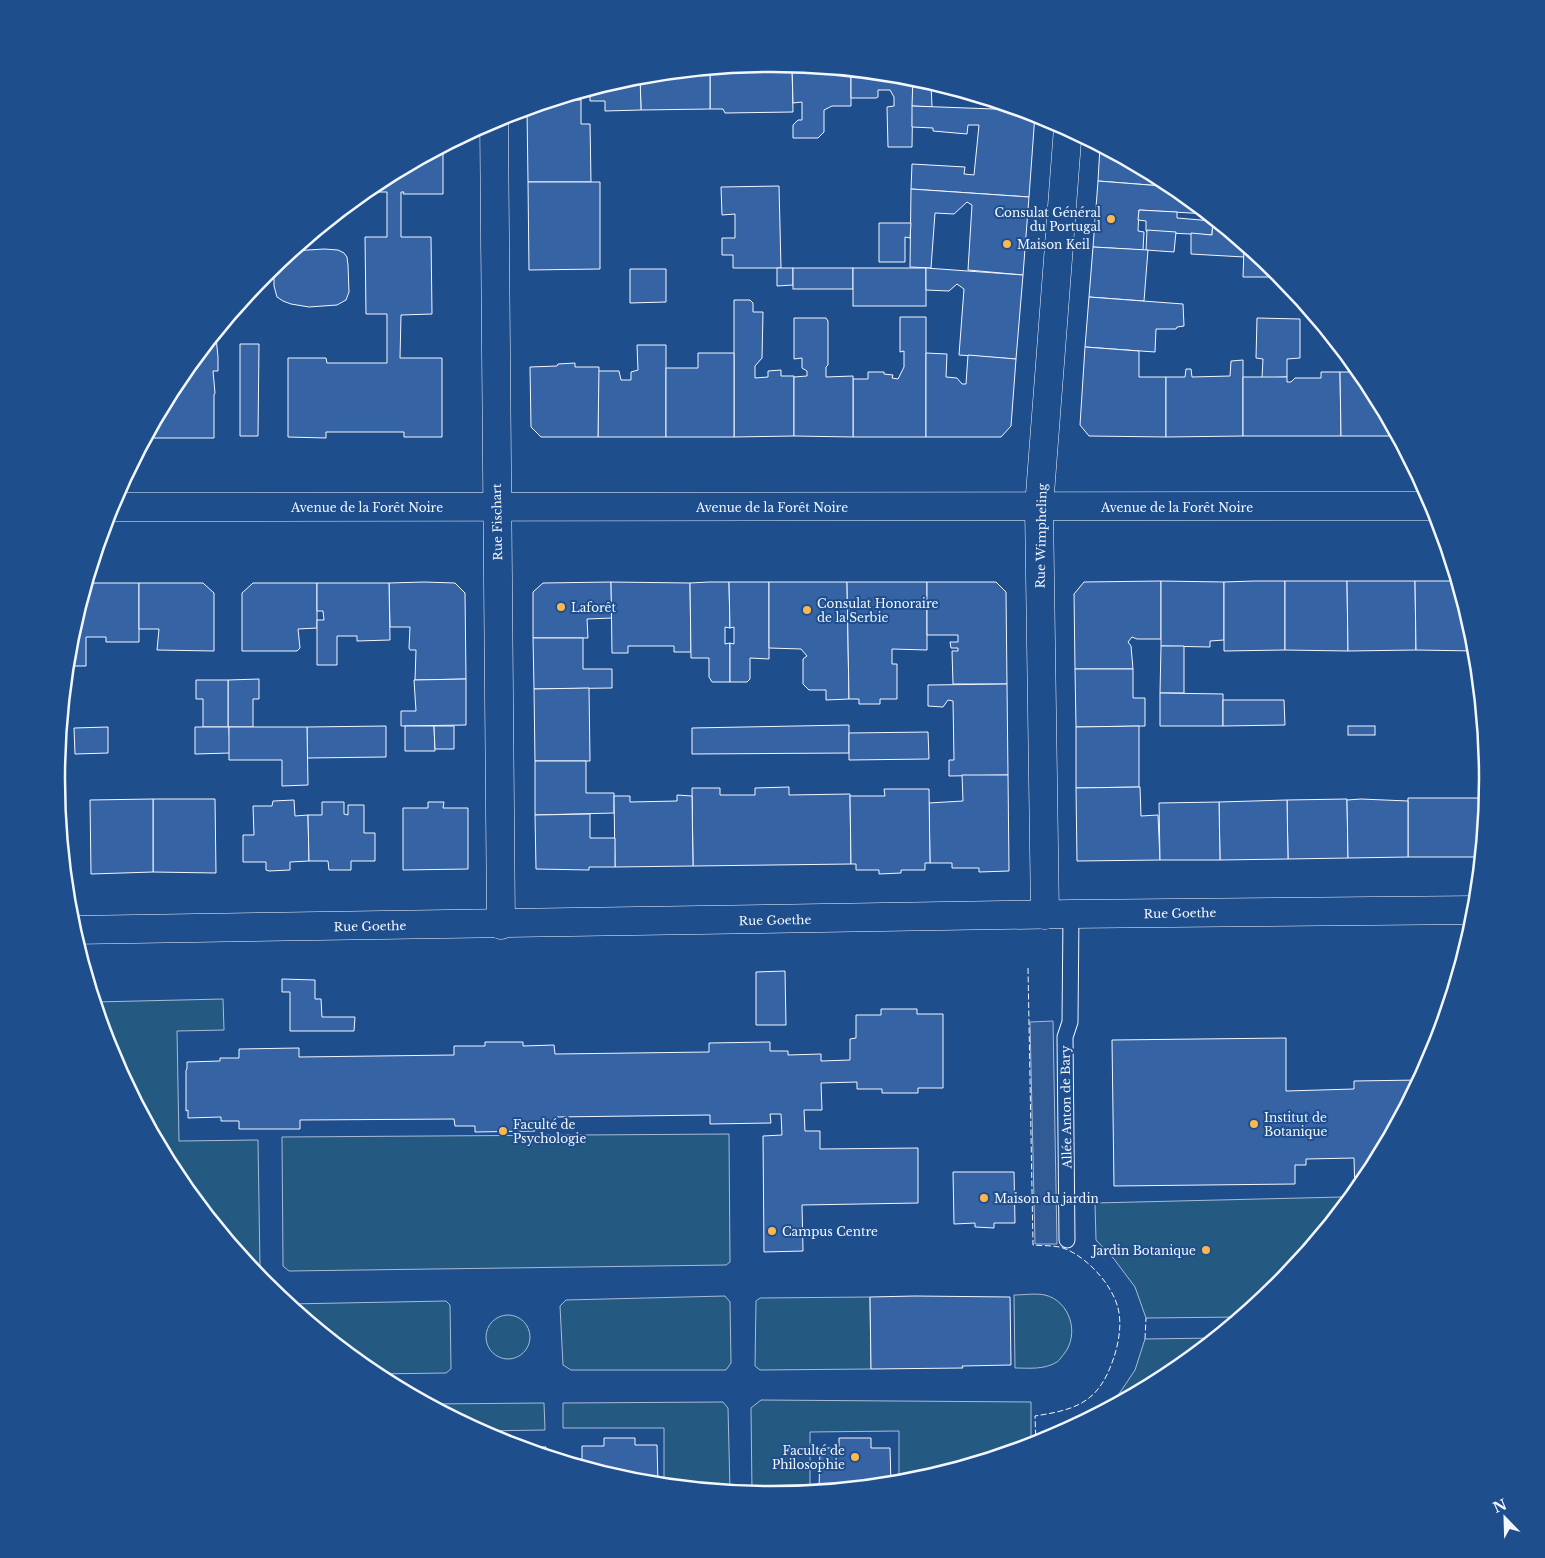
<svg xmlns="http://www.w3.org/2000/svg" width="1545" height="1558" font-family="'Libre Baskerville',serif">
  <rect width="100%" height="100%" fill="#1f4e8c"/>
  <g fill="#245a82" stroke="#a8bbd7">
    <polygon points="223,999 224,1030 177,1031 179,1141 258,1140 260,1268 252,1268 177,1177 111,1053 95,1002"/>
    <polygon points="729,1134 730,1262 726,1265 289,1271 283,1266 282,1137"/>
    <polygon points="1342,1197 1342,1208 1279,1286 1241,1317 1146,1318 1135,1287 1114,1259 1096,1240 1095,1203"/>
    <path d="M1014,1295C1023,1295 1036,1293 1045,1295C1070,1301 1080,1334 1064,1354C1062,1356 1060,1360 1057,1362C1044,1370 1029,1368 1015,1368Z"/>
    <polygon points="725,1296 730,1302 731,1363 726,1370 571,1370 563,1365 560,1306 566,1300"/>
    <polygon points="870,1297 871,1369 760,1370 755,1366 756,1301 760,1298"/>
    <polygon points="446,1301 450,1305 451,1369 446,1373 374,1374 288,1304"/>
    <circle cx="508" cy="1337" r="22"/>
    <polygon points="1214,1338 1170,1375 1095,1415 1115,1400 1135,1370 1145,1339"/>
    <polygon points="761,1400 1031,1402 1031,1445 912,1482 899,1483 899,1431 810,1432 810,1492 772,1495 752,1493 751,1408"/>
    <polygon points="723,1402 728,1408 730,1491 664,1485 664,1428 563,1428 563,1403"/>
    <polygon points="544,1403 545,1430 480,1431 430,1404"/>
  </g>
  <polygon fill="#305b95" stroke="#a8bbd7" points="1053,1021 1057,1244 1035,1244 1030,1022"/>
  <g fill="#3563a3" stroke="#f2f6ff">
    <polygon points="773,63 792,65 793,112 725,113 723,109 710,109 710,69"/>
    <polygon points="792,65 851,70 851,106 832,106 824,110 824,132 818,138 793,138 793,125 798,120 802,120 802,102 793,103"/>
    <polygon points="710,69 710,109 641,110 640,76"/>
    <polygon points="851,70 913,77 912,147 888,147 887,107 894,106 894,97 890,90 878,90 878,97 876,98 851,98"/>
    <polygon points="633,76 640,76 641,110 605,111 605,101 590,101 590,89"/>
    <polygon points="913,77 933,83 931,83 932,107 912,106"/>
    <polygon points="581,92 581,100 555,100"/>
    <polygon points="555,100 581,100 581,124 590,124 591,182 528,182 527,109"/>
    <polygon points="997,102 1022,110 997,109"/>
    <polygon points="912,106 1022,110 1035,114 1029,197 911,189 912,164 965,167 964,174 974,175 979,125 968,125 967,134 933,131 933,128 912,127"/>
    <polygon points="1100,146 1171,184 1175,187 1098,181"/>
    <polygon points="443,147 443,194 403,194 404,192 401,192 401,237 431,237 432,314 401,315 400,358 442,358 442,437 404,437 404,432 326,432 326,438 288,437 288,358 326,358 327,363 387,363 387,314 366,314 365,237 387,237 387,192 365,192 375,183"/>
    <polygon points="1098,181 1175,187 1208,214 1139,210 1138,231 1144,232 1143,250 1093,247"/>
    <polygon points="528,182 600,182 600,269 529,270"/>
    <polygon points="779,186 781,268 733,268 733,255 722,255 722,238 735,238 735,214 722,215 721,187"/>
    <polygon points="911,189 1029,197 1023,275 968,270 972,205 967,202 954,214 935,213 931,268 910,267"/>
    <polygon points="1139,210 1177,212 1177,218 1213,221 1212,235 1147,232 1146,231 1146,221 1138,220"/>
    <polygon points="1213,219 1244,244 1244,257 1191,254 1191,233 1212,235"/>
    <polygon points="879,223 911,223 910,238 905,237 905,262 879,262"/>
    <polygon points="1147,230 1176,232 1174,252 1146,250"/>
    <polygon points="1093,247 1148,250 1144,301 1089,297"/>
    <polygon points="1244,248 1249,248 1282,277 1243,277"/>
    <polygon points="324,249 338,250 344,253 347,257 348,265 349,292 346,300 337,305 309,307 291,304 283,301 277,297 274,286 274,266 292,251"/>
    <polygon points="777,268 793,268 793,285 777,286"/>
    <rect x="793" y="268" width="60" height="21"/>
    <rect x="853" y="268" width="73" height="38"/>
    <polygon points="926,268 1023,275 1016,359 959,355 964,289 957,284 949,291 926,290"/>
    <polygon points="630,269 666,269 666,302 630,303"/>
    <polygon points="1089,297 1183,304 1184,326 1177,327 1176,329 1156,329 1155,352 1085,347"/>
    <polygon points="734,300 750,300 753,303 753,312 763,312 762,358 755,366 755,378 768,377 768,371 781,370 781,376 794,376 794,436 734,437"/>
    <polygon points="900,317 926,317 926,437 853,437 853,379 868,379 868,372 884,372 884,374 893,375 892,378 898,379 904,367 904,351 900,352"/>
    <polygon points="794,318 826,318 828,321 828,365 826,367 826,377 853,376 853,437 794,436 794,377 807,376 807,371 802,368 802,358 794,359"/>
    <polygon points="1257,318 1300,319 1300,358 1287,359 1287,377 1262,378 1263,359 1256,358"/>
    <polygon points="213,337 216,337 218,357 218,371 213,371 215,393 214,395 214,438 147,438 177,381"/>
    <polygon points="240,344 259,344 258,436 240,436"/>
    <polygon points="637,345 666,345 666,437 598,437 598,371 619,371 621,380 631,380 631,372 638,370"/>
    <polygon points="1085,347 1139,351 1139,377 1166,377 1166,437 1089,436 1080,425"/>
    <polygon points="698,353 734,353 734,437 666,437 666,368 698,368"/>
    <polygon points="926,353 947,354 946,377 957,378 962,384 966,384 968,355 1016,359 1011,426 1001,437 926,437"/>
    <polygon points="1243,360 1243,436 1166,437 1166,377 1185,377 1186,369 1191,369 1192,377 1230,376 1231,361"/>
    <polygon points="575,363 575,367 599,367 598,437 541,437 531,427 530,367 557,366 558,364"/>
    <polygon points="1321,372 1340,372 1341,436 1243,436 1243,377 1287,377 1287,382 1291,382 1295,378 1321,378"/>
    <polygon points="1340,372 1360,372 1360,378 1365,378 1397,436 1341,436"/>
    <polygon points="1161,581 1161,639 1137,639 1132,637 1128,642 1131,646 1133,669 1075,669 1074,594 1084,582"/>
    <polygon points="1161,581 1224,582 1224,640 1210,641 1210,647 1161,646"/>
    <polygon points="1254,581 1285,581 1285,650 1224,651 1224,582"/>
    <polygon points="1285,581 1347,581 1348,651 1285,650"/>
    <polygon points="1347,581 1415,581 1416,650 1348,651"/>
    <polygon points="1415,581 1457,581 1475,640 1476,651 1416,650"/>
    <polygon points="424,582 455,583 465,593 466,679 415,680 416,650 410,650 409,648 410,627 390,627 389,583"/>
    <polygon points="611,582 612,618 587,619 588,638 533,638 533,592 543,583"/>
    <polygon points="611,582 690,583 691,652 674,652 674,646 628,646 628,653 612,653"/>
    <polygon points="709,582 729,582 730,628 725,627 725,644 730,643 730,682 712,682 709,677 709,658 691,658 690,583"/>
    <polygon points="729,582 769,582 769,659 750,658 750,679 747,682 730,682 730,643 734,644 734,627 730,628"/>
    <polygon points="769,582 847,582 849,699 826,700 826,690 809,690 803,684 803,659 807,656 801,649 769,648"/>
    <polygon points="847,582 927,582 927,650 892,649 892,664 897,664 897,699 880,699 880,704 859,704 859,699 849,699"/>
    <polygon points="927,582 996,582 1006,592 1007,684 953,684 952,651 958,651 958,648 951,648 950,642 958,642 958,635 927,635"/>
    <polygon points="87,583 139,583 139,642 106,642 106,637 86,637 86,666 67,666 70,639"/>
    <polygon points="139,583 203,583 214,593 214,651 157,650 159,629 139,629"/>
    <polygon points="253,583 317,583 317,628 298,629 300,648 297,651 242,651 242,593"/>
    <polygon points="317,583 389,583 390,640 357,641 357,636 337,636 337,665 317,665 317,620 324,620 323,611 317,611"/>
    <polygon points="533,638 583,638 583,669 612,669 612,688 534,689"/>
    <polygon points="1161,646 1184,646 1184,693 1160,693"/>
    <polygon points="1075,669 1133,669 1133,698 1145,698 1145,726 1076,727"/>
    <polygon points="259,679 259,699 253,699 253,727 228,727 228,680"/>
    <polygon points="466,679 466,725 401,726 401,711 416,711 414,680"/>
    <polygon points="196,680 228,680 228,727 203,727 203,699 196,699"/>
    <polygon points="1007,684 1008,775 949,776 949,760 954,760 953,701 948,700 943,707 928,706 928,685"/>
    <polygon points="589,688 590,761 535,761 534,689"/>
    <polygon points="1160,693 1223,694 1223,726 1160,726"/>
    <polygon points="1223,700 1284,700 1285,725 1223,726"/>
    <polygon points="849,725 849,753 692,754 692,728"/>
    <polygon points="386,726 386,757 307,758 307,727"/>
    <polygon points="405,726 434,726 435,751 405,751"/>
    <polygon points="434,726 454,726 454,749 435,749"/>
    <polygon points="1139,726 1139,787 1076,788 1076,727"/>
    <rect x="1348" y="726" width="27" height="9"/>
    <polygon points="108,727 108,753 75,754 74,728"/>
    <polygon points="195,727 229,727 230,753 195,754"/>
    <polygon points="229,727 307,727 308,785 282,786 282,760 229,760"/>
    <polygon points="928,732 929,759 849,760 849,733"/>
    <polygon points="535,761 586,761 586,793 614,793 614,813 535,815"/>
    <polygon points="962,775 1008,775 1009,871 979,872 979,868 952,868 952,863 930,863 929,803 963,801"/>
    <polygon points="789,787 789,795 850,794 851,864 693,866 692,788 720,788 720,795 755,795 755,788"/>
    <polygon points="1140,787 1141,816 1158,815 1160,860 1077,861 1076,788"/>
    <polygon points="884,789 929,789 930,863 925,863 925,870 901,870 901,873 879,874 879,870 856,870 856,864 851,864 850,796 885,796"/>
    <polygon points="677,795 692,796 693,866 615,867 614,796 630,796 630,802 677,801"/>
    <polygon points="1408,798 1487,798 1481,857 1408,857"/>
    <polygon points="153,799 215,799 216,873 153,872"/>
    <polygon points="153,799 153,872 91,874 90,800"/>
    <polygon points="1347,799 1348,858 1288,859 1287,800"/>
    <polygon points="1361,799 1408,801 1408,857 1348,858 1347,800"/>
    <polygon points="294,800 295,816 308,815 309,861 290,862 290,870 269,871 266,870 266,862 243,862 243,835 254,835 253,806 272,806 273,801"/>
    <polygon points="1287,800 1288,859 1220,860 1219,802"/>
    <polygon points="322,802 344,802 344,814 348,815 348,805 364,805 364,833 375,833 375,861 351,861 351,870 329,870 328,861 309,861 308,815 322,815"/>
    <polygon points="428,802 444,802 443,808 468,808 468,869 403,870 403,808 428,808"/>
    <polygon points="1219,802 1220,860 1160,860 1159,803"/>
    <polygon points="60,812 63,812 63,848"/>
    <polygon points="590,814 590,838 615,838 615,867 589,867 589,870 536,869 535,815"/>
    <polygon points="785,971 786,1025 756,1025 756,972"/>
    <polygon points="282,979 315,980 315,999 321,999 322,1017 355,1017 354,1031 290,1031 290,992 282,992"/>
    <polygon points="881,1009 917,1009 917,1014 943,1014 943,1088 918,1088 918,1093 882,1093 882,1089 857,1089 857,1082 821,1083 822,1110 804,1110 805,1131 820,1131 820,1149 918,1148 918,1203 802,1205 803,1251 764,1252 763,1136 782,1135 781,1114 770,1114 771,1123 710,1124 710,1115 555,1117 555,1125 535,1125 535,1131 475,1132 475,1126 455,1126 454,1119 300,1120 300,1129 239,1129 239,1121 221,1121 221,1117 188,1118 188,1110 186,1111 186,1070 187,1069 187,1062 220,1061 220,1058 239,1058 239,1049 299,1048 299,1057 454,1055 454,1046 485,1046 485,1042 523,1042 523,1046 554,1045 555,1054 709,1052 709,1043 770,1042 770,1051 788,1051 788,1055 821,1054 821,1061 850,1060 850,1039 856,1038 856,1015 881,1015"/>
    <polygon points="1286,1038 1286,1091 1354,1089 1354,1081 1420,1080 1368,1177 1355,1193 1354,1158 1306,1159 1306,1165 1295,1165 1295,1184 1114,1186 1112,1040"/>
    <polygon points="953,1172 1014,1172 1015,1223 994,1223 994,1228 975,1227 975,1223 954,1224"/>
    <polygon points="915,1296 1010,1297 1011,1365 962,1366 963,1368 871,1369 870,1297"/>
    <polygon points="604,1438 635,1438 635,1445 657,1445 658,1484 632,1481 582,1466 582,1446 604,1446"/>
    <polygon points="839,1438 871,1438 871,1448 890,1448 891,1484 819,1491 820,1448 839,1448"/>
    <polygon points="520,1447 546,1447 547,1455"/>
  </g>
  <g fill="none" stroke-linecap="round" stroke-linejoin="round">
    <defs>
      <polyline id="lane" points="1067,1240 1065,1037 1070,1022 1071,914"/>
      <g id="street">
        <polyline points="494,120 501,925"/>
        <polyline points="1045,915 1039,507 1068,128"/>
        <polyline points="74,930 1071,914 1476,910"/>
      </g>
      <polyline id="primary" points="110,507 1435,506"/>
    </defs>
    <use href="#lane" stroke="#f2f6ff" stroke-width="17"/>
    <use href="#street" stroke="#f2f6ff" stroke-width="29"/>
    <use href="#primary" stroke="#f2f6ff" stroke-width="29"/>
    <use href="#lane" stroke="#1f4e8c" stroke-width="15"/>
    <use href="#street" stroke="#1f4e8c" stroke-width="28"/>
    <use href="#primary" stroke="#1f4e8c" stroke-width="28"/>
    <g stroke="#f2f6ff" stroke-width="1" stroke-dasharray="6 2.5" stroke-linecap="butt">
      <path d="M1028,968L1033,1245C1042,1246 1054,1245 1063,1248C1086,1256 1112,1284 1118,1308C1122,1323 1119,1342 1114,1357C1109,1372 1102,1388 1089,1398C1074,1410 1053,1413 1035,1416L1036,1444"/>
      <polyline points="1145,1339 1146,1318"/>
    </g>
  </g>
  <g fill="#ffb74d" stroke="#1f4e8c" stroke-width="2">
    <circle cx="1111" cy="219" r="5"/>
    <circle cx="1007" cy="244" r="5"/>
    <circle cx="561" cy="607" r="5"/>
    <circle cx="807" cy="610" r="5"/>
    <circle cx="1254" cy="1124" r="5"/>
    <circle cx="503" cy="1131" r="5"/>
    <circle cx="984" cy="1198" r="5"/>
    <circle cx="772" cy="1231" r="5"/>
    <circle cx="1206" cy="1250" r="5"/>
    <circle cx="855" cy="1457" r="5"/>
  </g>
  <g text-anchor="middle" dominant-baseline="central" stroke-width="4" stroke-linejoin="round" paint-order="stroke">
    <g font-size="12" fill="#f2f6ff" stroke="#1f4e8c" text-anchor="start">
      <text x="1101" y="212" text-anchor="end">Consulat Général<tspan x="1101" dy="14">du Portugal</tspan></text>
      <text x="1017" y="244">Maison Keil</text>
      <text x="817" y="603">Consulat Honoraire<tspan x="817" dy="14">de la Serbie</tspan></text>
      <text x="571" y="607">Laforêt</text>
      <text x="1264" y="1117">Institut de<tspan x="1264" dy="14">Botanique</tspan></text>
      <text x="513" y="1124">Faculté de<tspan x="513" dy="14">Psychologie</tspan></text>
      <text x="994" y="1198">Maison du jardin</text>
      <text x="782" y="1231">Campus Centre</text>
      <text x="1196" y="1250" text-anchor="end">Jardin Botanique</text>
      <text x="845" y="1450" text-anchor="end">Faculté de<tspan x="845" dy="14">Philosophie</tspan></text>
    </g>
    <g font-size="12" fill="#f2f6ff" stroke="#1f4e8c">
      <text x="367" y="507">Avenue de la Forêt Noire</text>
      <text x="772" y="507">Avenue de la Forêt Noire</text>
      <text x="1177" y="507">Avenue de la Forêt Noire</text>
      <text transform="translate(497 522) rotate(-91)">Rue Fischart</text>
      <text transform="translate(1041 536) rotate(-89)">Rue Wimpheling</text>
      <text transform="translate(1180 913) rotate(-1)">Rue Goethe</text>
      <text transform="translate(775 920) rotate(-1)">Rue Goethe</text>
      <text transform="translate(370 926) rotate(-1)">Rue Goethe</text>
      <text transform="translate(1066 1107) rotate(-91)">Allée Anton de Bary</text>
    </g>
  </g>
  <path d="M0 0H1545V1558H0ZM65 779a707 707 0 1 1 1414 0a707 707 0 1 1-1414 0Z" fill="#1f4e8c" fill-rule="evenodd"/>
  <path fill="none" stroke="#f2f6ff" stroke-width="2.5" d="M65 779a707 707 0 1 1 1414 0a707 707 0 1 1-1414 0Z"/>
  <g transform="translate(1505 1518) rotate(337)" stroke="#1f4e8c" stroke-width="4" paint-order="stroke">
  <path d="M0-4L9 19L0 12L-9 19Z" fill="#f2f6ff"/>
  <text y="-8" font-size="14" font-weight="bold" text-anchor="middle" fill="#f2f6ff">N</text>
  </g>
</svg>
